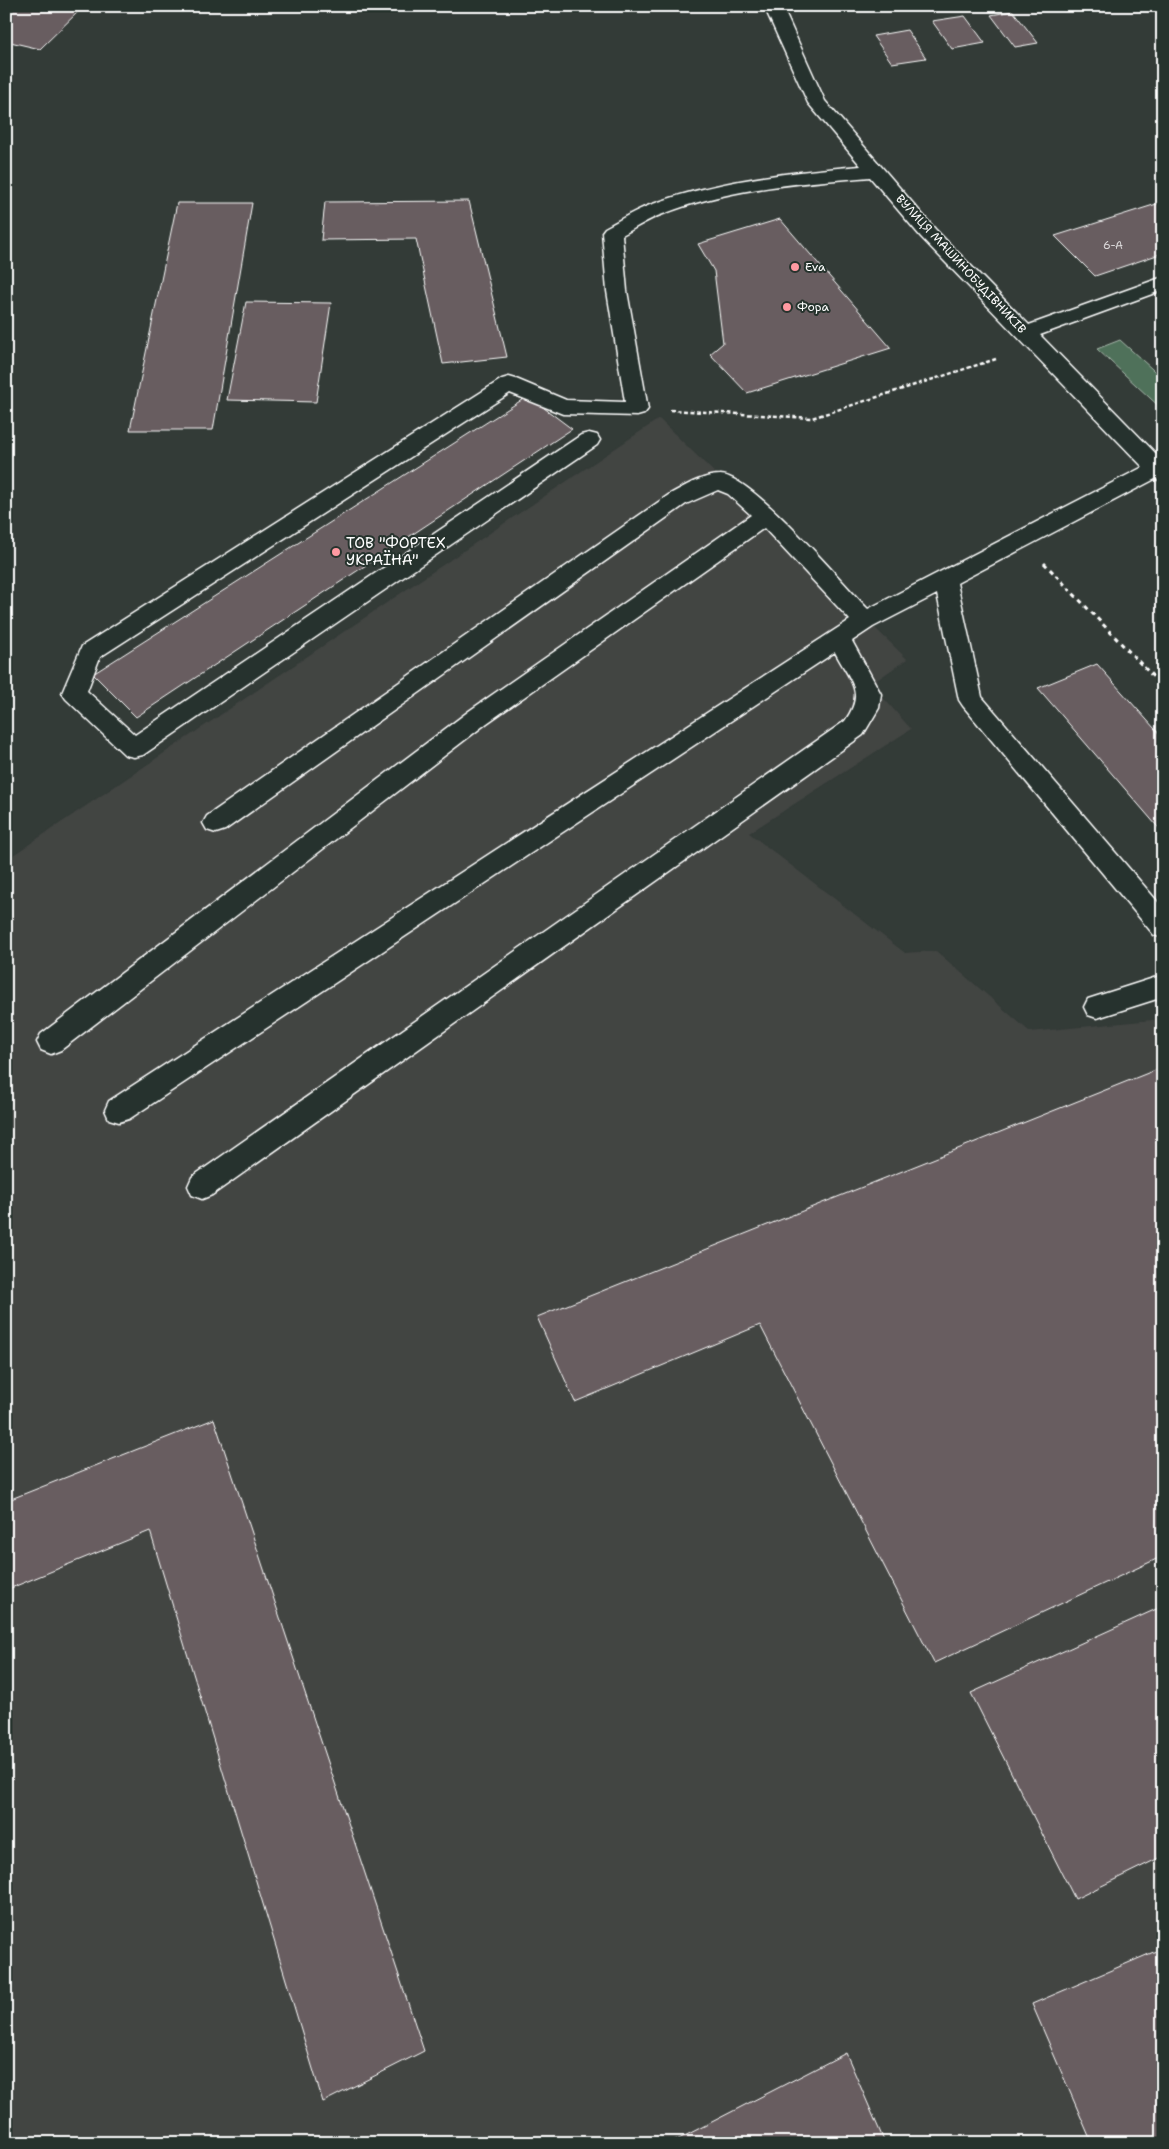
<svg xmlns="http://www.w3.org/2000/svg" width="1169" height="2149" font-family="'Shantell Sans',sans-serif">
  <rect width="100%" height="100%" fill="#333b37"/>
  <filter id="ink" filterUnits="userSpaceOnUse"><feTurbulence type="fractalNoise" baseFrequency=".02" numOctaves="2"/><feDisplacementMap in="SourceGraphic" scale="10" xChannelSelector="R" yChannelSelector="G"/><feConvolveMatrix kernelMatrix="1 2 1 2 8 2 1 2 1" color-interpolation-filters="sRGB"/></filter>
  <g filter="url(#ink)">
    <polygon fill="#434543" points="659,419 907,659 871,684 911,729 749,833 905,953 936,951 1030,1032 1163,1019 1163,2143 6,2143 6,860"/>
    <polygon fill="#50715a" stroke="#a8b8ac" points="1120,340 1163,379 1163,410 1097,349"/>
    <g fill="#685d60" stroke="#fff">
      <polygon points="6,6 84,6 40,49 6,41"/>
      <polygon points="1013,11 1038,43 1015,47 991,15"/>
      <polygon points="965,16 985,43 952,49 932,21"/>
      <polygon points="907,30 926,58 892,63 873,36"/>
      <polygon points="469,201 507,357 443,364 416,239 321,240 325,202"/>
      <polygon points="1163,202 1163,253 1095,276 1055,236"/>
      <polygon points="177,203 252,203 213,430 130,430"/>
      <polygon points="780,219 891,348 747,393 710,354 723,343 714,271 698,244"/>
      <polygon points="246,302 331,303 316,402 227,400"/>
      <polygon points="528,396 572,429 136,717 93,674"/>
      <polygon points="1097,664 1163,738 1163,833 1038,688"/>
      <polygon points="1163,1067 1163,1556 934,1663 760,1325 575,1402 537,1317"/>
      <polygon points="214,1419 424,2051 323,2102 150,1531 6,1590 6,1501"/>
      <polygon points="1163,1606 1163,1856 1075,1899 971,1693"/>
      <polygon points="1163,1948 1163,2143 1092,2143 1032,2004"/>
      <polygon points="846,2053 885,2143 671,2143"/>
    </g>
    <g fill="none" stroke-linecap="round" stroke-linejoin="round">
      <defs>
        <g id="minor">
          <path d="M764,6H782L825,101L935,229L1029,325L1163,277V290L1040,335L1163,461V481L1155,479L957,583L982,697L1163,908V938L1154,935L963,706L959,700L937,594L873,627L852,641L881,694L879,708L863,735L212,1195L202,1199L192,1195L188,1186L192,1177L845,721C866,691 850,681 835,652L129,1119L119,1122L109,1119L105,1110L109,1101L850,620L764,528L487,723L61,1050L51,1054L41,1050L37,1042L41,1034L469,711L751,515L728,494L718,490L686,504L225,830L216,833L207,830L203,823L207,816L670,494C685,486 703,475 720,475C751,474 843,584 868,609L1143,467L921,237L870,177C801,183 728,188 663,214C648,219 636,228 622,235L627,291L648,409L644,414L637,416L563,414L510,393L100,657L87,691L135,735L581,435L589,433L597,435L600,440L597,445L143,755L134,757L125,755L66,699L62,693L82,646L502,379L509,377L516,379L566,400L625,402L607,291L602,232L605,228C620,220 634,211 650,205C717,180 790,172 861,166L808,103Z"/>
          <polygon points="1163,975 1163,997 1097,1018 1088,1015 1084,1007 1088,999"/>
        </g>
      </defs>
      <use href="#minor" stroke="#fff" stroke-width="3"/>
      <polyline stroke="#fff" stroke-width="2.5" stroke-dasharray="4 2.5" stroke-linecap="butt" points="670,410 812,418 996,359"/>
      <polyline stroke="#fff" stroke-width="3" stroke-dasharray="4.5 4" stroke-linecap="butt" points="1044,563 1163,687"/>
      <use href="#minor" fill="#26332d" fill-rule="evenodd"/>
    </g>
  </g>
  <g fill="#ff9aa2" stroke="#26332d" stroke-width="2">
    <circle cx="795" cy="267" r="5"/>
    <circle cx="787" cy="307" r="5"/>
    <circle cx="336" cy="552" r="5"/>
  </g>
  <g text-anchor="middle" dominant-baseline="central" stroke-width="4" stroke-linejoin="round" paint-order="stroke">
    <g font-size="11" fill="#d9d6d7">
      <text x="1113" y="245">6-А</text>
    </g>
    <g font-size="12" fill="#fff" stroke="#26332d">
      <text transform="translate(961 264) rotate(47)">ВУЛИЦЯ МАШИНОБУДІВНИКІВ</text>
    </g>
    <g font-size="12" fill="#fff" stroke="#26332d" text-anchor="start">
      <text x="805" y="267">Eva</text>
      <text x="797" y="307">Фора</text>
    </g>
    <g font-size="15" fill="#fff" stroke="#26332d" text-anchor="start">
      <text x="346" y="543">ТОВ "ФОРТЕХ<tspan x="346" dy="17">УКРАЇНА"</tspan></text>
    </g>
  </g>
  <rect width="1169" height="2149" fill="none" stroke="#26332d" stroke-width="25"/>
  <rect x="12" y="12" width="1144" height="2124" fill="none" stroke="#fff" stroke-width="2" filter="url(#ink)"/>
</svg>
